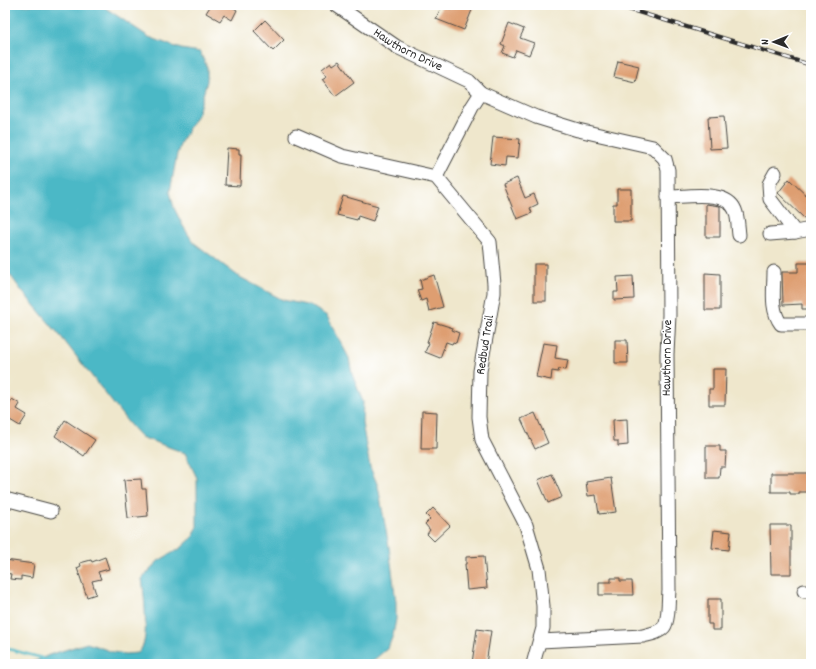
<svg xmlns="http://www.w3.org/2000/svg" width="816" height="669" font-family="Dekko,sans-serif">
  <rect width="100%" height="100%" fill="#fff"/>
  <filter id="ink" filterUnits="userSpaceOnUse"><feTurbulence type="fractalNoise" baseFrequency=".025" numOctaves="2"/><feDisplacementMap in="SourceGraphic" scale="8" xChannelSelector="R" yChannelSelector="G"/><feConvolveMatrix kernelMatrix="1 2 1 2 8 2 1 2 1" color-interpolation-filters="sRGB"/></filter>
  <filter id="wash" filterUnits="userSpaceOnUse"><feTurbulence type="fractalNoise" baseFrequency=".012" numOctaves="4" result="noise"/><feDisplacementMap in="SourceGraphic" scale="16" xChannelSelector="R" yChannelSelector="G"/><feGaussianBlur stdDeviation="0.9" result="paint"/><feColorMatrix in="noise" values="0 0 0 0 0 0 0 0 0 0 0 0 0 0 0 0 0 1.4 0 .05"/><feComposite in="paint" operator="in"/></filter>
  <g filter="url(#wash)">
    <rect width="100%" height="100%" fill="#efe7cc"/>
    <path fill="#4bb8c6" stroke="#3b7278" d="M5,5H101L149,37L181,49L200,52L207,67V81L198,113L181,142L177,154L170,192L174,208L183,226L193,242L238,276L283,300L311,306L327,316L349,358L352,374L363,402L362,423L370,467L378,486L389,547L396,602V619L393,635L388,648L369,664H20L36,661L49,655L87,643L113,652L125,654L138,653C140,651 142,648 143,645C148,633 144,592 142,579L158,561L181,548L193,537L197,528V478L185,453L141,437L130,425L62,338L21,290L5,268Z"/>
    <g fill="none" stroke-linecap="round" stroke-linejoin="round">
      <polyline stroke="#4bb8c6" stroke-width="2.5" points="5,648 42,658"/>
    </g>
    <g id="blocks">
      <g fill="#de9e71">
        <polygon points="211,5 229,5 237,10 232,20 224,15 220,21 206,13"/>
        <polygon points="442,5 451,9 453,5 474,5 464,30 436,19"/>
        <polygon points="265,20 284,40 273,51 254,31"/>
        <polygon points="509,23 524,29 520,38 534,43 529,55 516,50 513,57 502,53 505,46 501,44"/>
        <polygon points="339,61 354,82 335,96 322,79 327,76 322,69 331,62 333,65"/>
        <polygon points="618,61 639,66 635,82 614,77"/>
        <polygon points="724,116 727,148 710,149 708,117"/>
        <polygon points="493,137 520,139 518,158 506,157 505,166 490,164"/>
        <polygon points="227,148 239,149 239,154 241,154 240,186 225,185"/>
        <polygon points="517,178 525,198 534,194 538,204 530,208 532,213 517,219 503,184"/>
        <polygon points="789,179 811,200 811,212 805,219 778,193"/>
        <polygon points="617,189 631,189 631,221 613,221 613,204 617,204"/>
        <polygon points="343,196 378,206 373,221 358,216 357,220 337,215"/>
        <polygon points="706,204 720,206 720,237 706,237"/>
        <polygon points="798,263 811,263 811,309 802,309 802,304 783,305 782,272 798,272"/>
        <rect x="534" y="264" width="12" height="37"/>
        <polygon points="705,273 720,274 720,310 705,310"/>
        <polygon points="434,275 443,307 429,311 426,299 421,301 417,290 422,289 420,280"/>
        <polygon points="633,276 634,299 614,300 614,292 618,292 617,277"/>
        <polygon points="434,322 453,328 452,330 459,333 456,343 453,342 452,344 446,342 440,358 425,352 429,343 427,342"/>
        <polygon points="615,340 627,340 628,363 615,363"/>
        <polygon points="543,343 557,345 555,358 568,360 566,370 559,369 558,372 552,371 551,380 536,377"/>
        <polygon points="713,369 726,369 725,405 709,405 709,389 713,389"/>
        <polygon points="12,399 20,404 17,409 27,415 20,426 5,417 5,402 9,404"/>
        <polygon points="422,411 437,412 436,449 421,449"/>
        <polygon points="535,413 548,443 535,449 521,419"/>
        <polygon points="627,419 628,445 618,446 618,441 614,441 613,420"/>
        <polygon points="65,420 95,440 84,456 55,436"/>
        <polygon points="706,446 720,446 720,451 726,451 725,467 720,467 719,478 706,478"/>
        <polygon points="771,473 811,473 811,492 799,492 799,494 790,494 790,492 771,492"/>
        <polygon points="552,474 562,497 548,503 538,480"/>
        <polygon points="611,478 616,512 599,514 596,495 588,496 586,482"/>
        <polygon points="141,479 142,489 146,489 148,516 128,518 124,480"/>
        <polygon points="433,508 450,526 434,541 427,534 430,530 425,524 430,519 426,515"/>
        <polygon points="770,525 791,525 791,574 771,574"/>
        <polygon points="714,530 731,532 729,550 712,548"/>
        <polygon points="484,556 487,588 467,590 465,564 466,564 466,557"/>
        <polygon points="105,557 109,569 98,572 101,579 92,581 96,594 87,597 77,568 81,566 80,563 91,560 92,562"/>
        <polygon points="5,560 34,564 32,578 21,576 21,580 10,579 11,574 5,573"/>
        <polygon points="611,578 620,578 620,581 632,581 633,595 599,595 599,582 611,582"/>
        <polygon points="708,599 721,599 721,630 712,630 712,624 708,624"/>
        <polygon points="477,629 491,631 486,664 472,663"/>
      </g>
    </g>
  </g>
  <g filter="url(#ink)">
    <use href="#blocks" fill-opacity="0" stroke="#484743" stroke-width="1"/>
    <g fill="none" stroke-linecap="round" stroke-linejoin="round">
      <defs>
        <g id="minor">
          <path id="s1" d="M336,5L397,47L469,81L481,93L536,117L578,130L653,147L665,159L668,170L669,315L667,354L669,591C668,600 669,620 664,627C659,633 650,634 643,636L540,641"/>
          <polyline points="296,136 342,156 436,177 490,242 494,284 494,293 480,371 479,417 482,440 526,525 539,569 543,606 543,628 533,664"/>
          <polyline points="775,173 769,184 770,199 795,232"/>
          <polyline points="436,177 472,107 481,93"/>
          <path d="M668,197C686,197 727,189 735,210C738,217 738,227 739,235"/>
          <polyline points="770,234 795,232 811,229"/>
          <path d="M774,272C774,289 770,310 781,324H811"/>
          <polyline points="5,499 51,511"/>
          <polyline points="804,591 811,591"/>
        </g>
      </defs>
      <use href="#minor" stroke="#484743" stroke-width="15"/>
      <use href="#minor" stroke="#fff" stroke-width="13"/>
      <defs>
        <polyline id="rail" points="615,5 811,65"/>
      </defs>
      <use href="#rail" stroke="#2b2b2b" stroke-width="4"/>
      <use href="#rail" stroke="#fff" stroke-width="2.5" stroke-dasharray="8" stroke-linecap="butt"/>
    </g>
  </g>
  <g text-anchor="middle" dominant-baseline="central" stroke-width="3" stroke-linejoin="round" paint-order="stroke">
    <g font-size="13" fill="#2b2b2b" stroke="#fff">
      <text stroke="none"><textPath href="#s1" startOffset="85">Hawthorn Drive</textPath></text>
      <text transform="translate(486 345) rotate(-81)">Redbud Trail</text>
      <text transform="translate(668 358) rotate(-89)">Hawthorn Drive</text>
    </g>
  </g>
  <rect width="816" height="669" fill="none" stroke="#fff" stroke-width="20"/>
  <g transform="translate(774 42) rotate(269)" stroke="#ffffff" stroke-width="3" paint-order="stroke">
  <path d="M0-3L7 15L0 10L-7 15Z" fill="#2b2b2b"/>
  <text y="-6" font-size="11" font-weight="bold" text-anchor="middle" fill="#2b2b2b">N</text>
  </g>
</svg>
